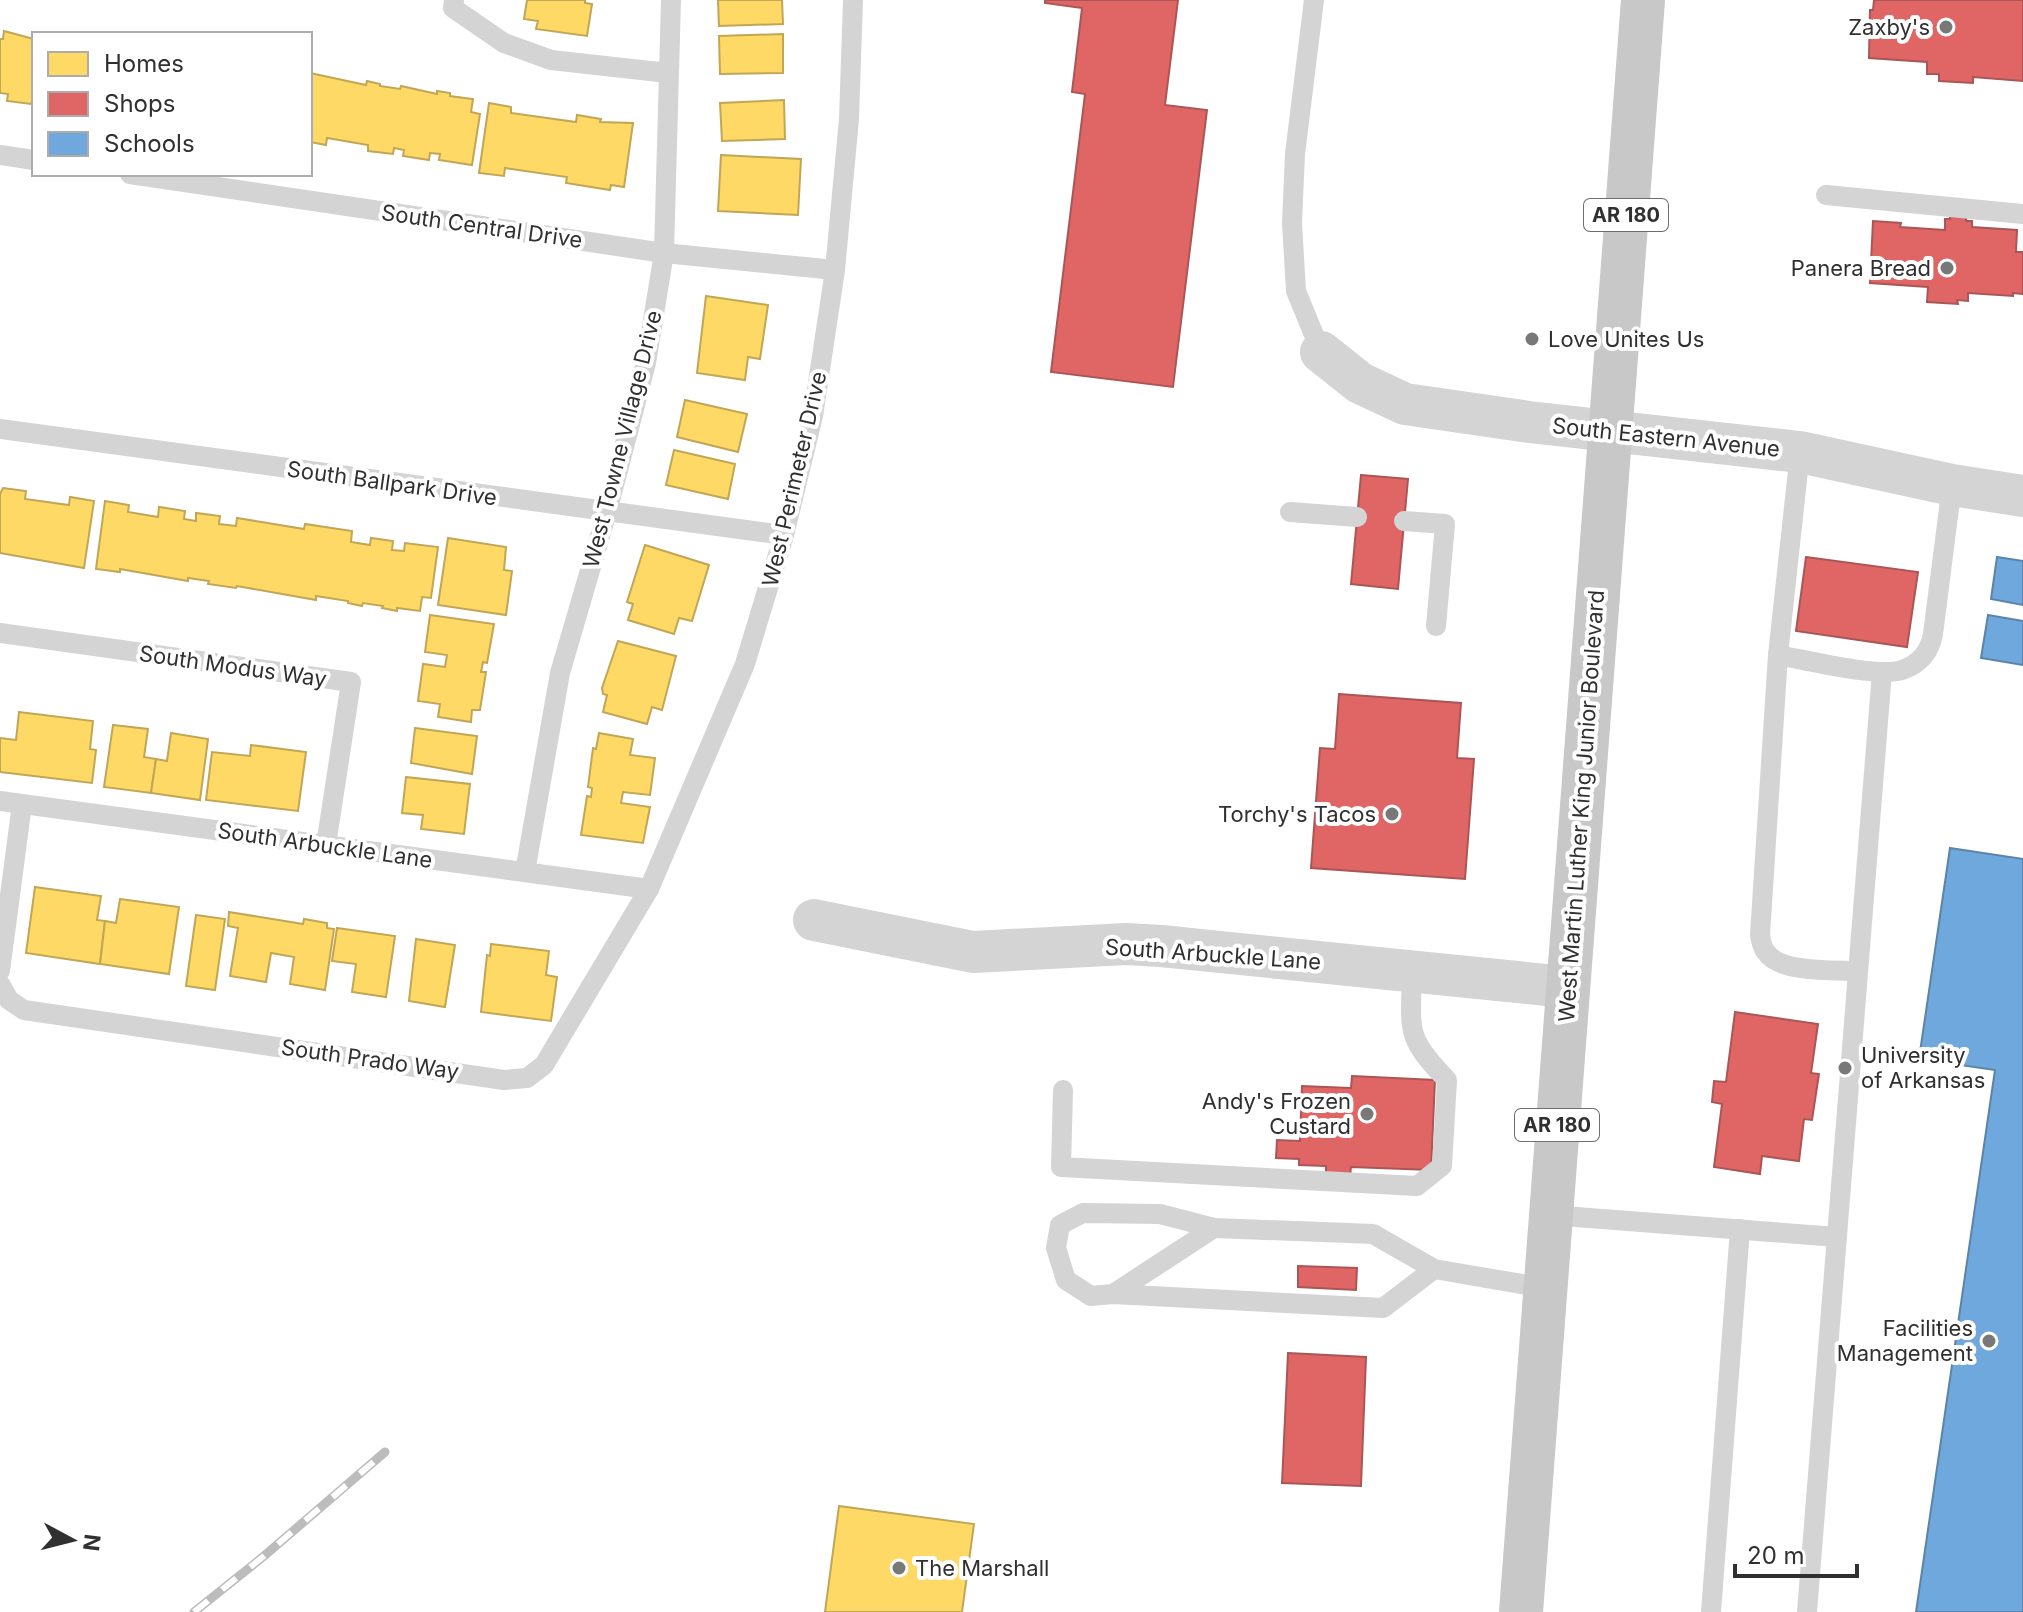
<svg xmlns="http://www.w3.org/2000/svg" width="2023" height="1612" font-family="Inter,sans-serif">
  <rect width="100%" height="100%" fill="#fff"/>
  <g fill="#ffd966" stroke="#c1a656" stroke-width="2">
    <polygon points="527,0 585,0 585,3 592,4 587,36 536,29 538,21 524,19"/>
    <polygon points="718,0 782,0 783,24 719,26"/>
    <polygon points="4,31 34,39 34,97 31,104 7,101 8,94 0,93 0,39 3,39"/>
    <polygon points="783,34 783,73 720,74 719,36"/>
    <polygon points="310,73 366,85 367,81 380,84 380,86 400,89 401,86 437,94 437,91 450,93 450,96 473,99 471,112 480,114 472,165 439,160 440,154 430,153 429,160 403,156 404,150 394,148 393,154 368,151 368,145 327,138 326,145 310,142"/>
    <polygon points="784,100 785,139 722,141 720,103"/>
    <polygon points="489,103 511,107 511,113 576,122 577,115 601,119 600,122 633,123 624,187 611,185 610,190 566,183 567,177 505,168 504,176 479,173"/>
    <polygon points="721,155 801,159 798,215 718,211"/>
    <polygon points="706,296 768,305 760,359 748,357 745,380 697,373"/>
    <polygon points="685,400 747,414 738,452 677,437"/>
    <polygon points="674,450 735,464 728,499 666,485"/>
    <polygon points="3,488 26,491 25,499 69,505 70,497 94,501 84,568 0,553 0,494"/>
    <polygon points="105,501 129,505 128,512 158,517 159,507 185,511 184,519 196,521 196,513 220,516 219,524 236,526 237,518 304,529 305,524 352,531 351,542 370,545 371,538 393,541 392,550 404,551 405,543 438,547 431,598 422,597 420,611 397,608 397,611 382,608 383,606 363,603 362,606 348,603 348,601 316,596 316,600 237,586 236,588 208,584 209,581 188,578 188,581 120,569 120,572 96,569"/>
    <polygon points="448,538 506,547 504,570 512,571 506,615 438,605"/>
    <polygon points="645,545 709,565 692,621 679,618 674,634 628,620 633,604 627,602"/>
    <polygon points="430,615 494,624 487,663 483,662 481,672 486,672 480,710 472,710 471,722 438,717 440,704 418,701 423,664 445,667 447,655 425,652"/>
    <polygon points="618,641 676,656 662,710 652,707 647,724 603,712 607,695 603,694 602,688"/>
    <polygon points="19,712 93,721 90,749 96,750 92,783 0,772 0,738 16,740"/>
    <polygon points="113,725 148,729 144,757 156,759 151,793 104,787"/>
    <polygon points="415,728 477,736 472,774 411,763"/>
    <polygon points="171,733 208,739 200,800 151,793 156,759 167,761"/>
    <polygon points="599,733 633,739 630,755 655,758 650,795 623,792 621,803 650,807 643,843 581,835 587,796 591,797 592,788 588,787 593,748 596,749"/>
    <polygon points="251,745 306,752 298,811 206,800 212,752 250,756"/>
    <polygon points="406,777 470,784 464,834 421,829 423,815 402,813"/>
    <polygon points="35,887 101,896 97,920 105,921 100,964 26,953"/>
    <polygon points="120,899 179,907 169,974 100,964 105,921 116,923"/>
    <polygon points="229,912 303,924 304,919 327,923 327,928 334,929 325,990 290,984 294,957 271,953 266,982 230,976 238,928 228,926"/>
    <polygon points="196,915 225,919 215,990 186,986"/>
    <polygon points="337,928 395,936 386,997 352,992 356,964 332,961"/>
    <polygon points="416,939 455,945 445,1007 409,1001"/>
    <polygon points="491,944 549,951 546,975 557,977 551,1021 481,1012 487,955 490,956"/>
    <polygon points="839,1506 974,1524 962,1612 825,1612"/>
  </g>
  <g fill="#e06666" stroke="#ab5656" stroke-width="2">
    <polygon points="1045,0 1178,0 1165,105 1207,110 1173,387 1051,372 1085,94 1072,92 1082,8 1045,3"/>
    <polygon points="1874,0 2023,0 2023,81 1973,77 1973,83 1939,81 1939,74 1927,74 1927,62 1869,58 1870,10 1873,10"/>
    <polygon points="1950,214 1966,215 1966,221 1972,221 1972,227 2017,230 2016,252 2023,252 2023,294 2013,293 2013,296 1968,293 1968,301 1957,300 1958,304 1927,302 1928,287 1870,283 1873,221 1901,223 1900,227 1945,230 1945,219 1950,219"/>
    <polygon points="1361,475 1408,479 1398,589 1351,584"/>
    <polygon points="1806,557 1918,572 1907,647 1796,631"/>
    <polygon points="1339,694 1461,703 1457,758 1474,759 1465,879 1311,868 1320,748 1335,749"/>
    <polygon points="1735,1012 1818,1024 1811,1073 1819,1074 1812,1120 1804,1119 1799,1161 1762,1156 1760,1174 1714,1167 1722,1104 1712,1102 1714,1081 1726,1082"/>
    <polygon points="1352,1076 1435,1080 1431,1170 1351,1167 1350,1176 1326,1175 1326,1166 1299,1165 1299,1159 1276,1158 1277,1140 1300,1141 1302,1086 1351,1088"/>
    <polygon points="1298,1266 1357,1268 1356,1290 1298,1287"/>
    <polygon points="1288,1353 1366,1357 1361,1486 1282,1483"/>
  </g>
  <g fill="#6fa8dc" stroke="#5c84a8" stroke-width="2">
    <polygon points="1997,557 2023,561 2023,605 1991,599"/>
    <polygon points="1988,615 2023,621 2023,665 1981,658"/>
    <polygon points="1950,848 2023,859 2023,1612 1916,1612 1995,1070 1919,1059"/>
  </g>
  <g fill="none" stroke-linecap="round" stroke-linejoin="round">
    <g stroke="#d4d4d4" stroke-width="20">
      <polyline points="454,0 453,8 504,43 551,60 668,73"/>
      <polyline points="1314,0 1295,154 1292,223 1296,291 1321,352"/>
      <polyline points="0,155 34,160"/>
      <polyline points="130,174 664,253 835,270"/>
      <polyline points="1826,195 2023,214"/>
      <polyline points="0,429 784,535"/>
      <path d="M1800,452L1778,655L1760,935C1761,940 1762,948 1766,952C1779,973 1834,970 1857,971"/>
      <polyline points="1290,512 1357,517"/>
      <polyline points="1404,521 1445,524 1436,626"/>
      <polyline points="0,633 351,682 326,845"/>
      <path d="M1778,655C1806,660 1878,678 1902,670C1920,664 1930,651 1933,634L1952,485"/>
      <polyline points="0,801 649,889"/>
      <polyline points="525,872 560,673 607,512 646,363 664,253 671,0"/>
      <polyline points="0,971 22,804"/>
      <polyline points="0,984 9,1000 24,1010 504,1080 527,1078 544,1065 649,889 745,664 784,535 813,416 835,270 849,119 853,0"/>
      <path d="M1063,1090L1061,1167L1417,1186L1442,1166L1447,1080C1404,1036 1411,1030 1412,971"/>
      <polyline points="1550,1215 1837,1237"/>
      <polyline points="1434,1269 1383,1308 1113,1294 1091,1296 1066,1280 1056,1248 1060,1225 1083,1213 1160,1214 1214,1228 1373,1234 1434,1269 1545,1288"/>
      <polyline points="1113,1294 1214,1228"/>
      <polyline points="1711,1612 1740,1229"/>
      <polyline points="1807,1612 1882,672"/>
    </g>
    <g stroke="#d4d4d4" stroke-width="42">
      <polyline points="1321,352 1360,383 1405,404 1529,422 1800,452 1952,485 2023,496"/>
      <polyline points="814,920 973,952 1126,944 1161,946 1566,987"/>
    </g>
    <polyline stroke="#c8c8c8" stroke-width="44" points="1521,1612 1643,0"/>
    <defs>
      <polyline id="rail" points="194,1612 264,1556 385,1452"/>
    </defs>
    <use href="#rail" stroke="#bcbcbc" stroke-width="9"/>
    <use href="#rail" stroke="#fff" stroke-width="6" stroke-dasharray="18" stroke-linecap="butt"/>
  </g>
  <g fill="#787878" stroke="#fff" stroke-width="3">
    <circle cx="1946" cy="27" r="8"/>
    <circle cx="1947" cy="268" r="8"/>
    <circle cx="1532" cy="339" r="8"/>
    <circle cx="1392" cy="814" r="8"/>
    <circle cx="1845" cy="1068" r="8"/>
    <circle cx="1367" cy="1114" r="8"/>
    <circle cx="1989" cy="1341" r="8"/>
    <circle cx="899" cy="1568" r="8"/>
  </g>
  <g text-anchor="middle" dominant-baseline="central" stroke-width="8" stroke-linejoin="round" paint-order="stroke">
    <g fill="#fff" stroke="#6e6e6e" stroke-width="2">
      <rect x="1584" y="199" width="84" height="32" rx="6"/>
      <rect x="1515" y="1109" width="84" height="32" rx="6"/>
    </g>
    <g font-size="20" font-weight="bold" fill="#303030">
      <text x="1626" y="215">AR 180</text>
      <text x="1557" y="1125">AR 180</text>
    </g>
    <g font-size="22" fill="#303030" stroke="#fff" text-anchor="end">
      <text x="1930" y="27">Zaxby's</text>
      <text x="1931" y="268">Panera Bread</text>
      <text x="1548" y="339" text-anchor="start">Love Unites Us</text>
      <text x="1376" y="814">Torchy's Tacos</text>
      <text x="1861" y="1055" text-anchor="start">University<tspan x="1861" dy="25">of Arkansas</tspan></text>
      <text x="1351" y="1101">Andy's Frozen<tspan x="1351" dy="25">Custard</tspan></text>
      <text x="1973" y="1328">Facilities<tspan x="1973" dy="25">Management</tspan></text>
      <text x="915" y="1568" text-anchor="start">The Marshall</text>
    </g>
    <g font-size="22" fill="#303030" stroke="#fff">
      <text transform="translate(482 226) rotate(8)">South Central Drive</text>
      <text transform="translate(1666 437) rotate(6)">South Eastern Avenue</text>
      <text transform="translate(622 439) rotate(-76)">West Towne Village Drive</text>
      <text transform="translate(794 479) rotate(-77)">West Perimeter Drive</text>
      <text transform="translate(392 483) rotate(8)">South Ballpark Drive</text>
      <text transform="translate(233 666) rotate(8)">South Modus Way</text>
      <text transform="translate(1581 806) rotate(-86)">West Martin Luther King Junior Boulevard</text>
      <text transform="translate(325 845) rotate(8)">South Arbuckle Lane</text>
      <text transform="translate(1213 954) rotate(4)">South Arbuckle Lane</text>
      <text transform="translate(370 1059) rotate(8)">South Prado Way</text>
    </g>
  </g>
  <rect x="32" y="32" width="280" height="144" fill="#ffffff" stroke="#acacac" stroke-width="2"/>
  <rect x="48" y="52" width="40" height="24" fill="#ffd966" stroke="#acacac" stroke-width="2"/>
  <text x="104" y="72" font-size="24" fill="#303030">Homes</text>
  <rect x="48" y="92" width="40" height="24" fill="#e06666" stroke="#acacac" stroke-width="2"/>
  <text x="104" y="112" font-size="24" fill="#303030">Shops</text>
  <rect x="48" y="132" width="40" height="24" fill="#6fa8dc" stroke="#acacac" stroke-width="2"/>
  <text x="104" y="152" font-size="24" fill="#303030">Schools</text>
  <g transform="translate(72 1540) rotate(97)" stroke="#ffffff" stroke-width="6" paint-order="stroke">
  <path d="M0-6L14 30L0 20L-14 30Z" fill="#303030"/>
  <text y="-12" font-size="22" font-weight="bold" text-anchor="middle" fill="#303030">N</text>
  </g>
  <path d="M1735 1564v12h122v-12" fill="none" stroke="#303030" stroke-width="4"/>
  <text x="1747" y="1564" font-size="24" fill="#303030" stroke="#ffffff" stroke-width="6" paint-order="stroke">20 m</text>
</svg>
